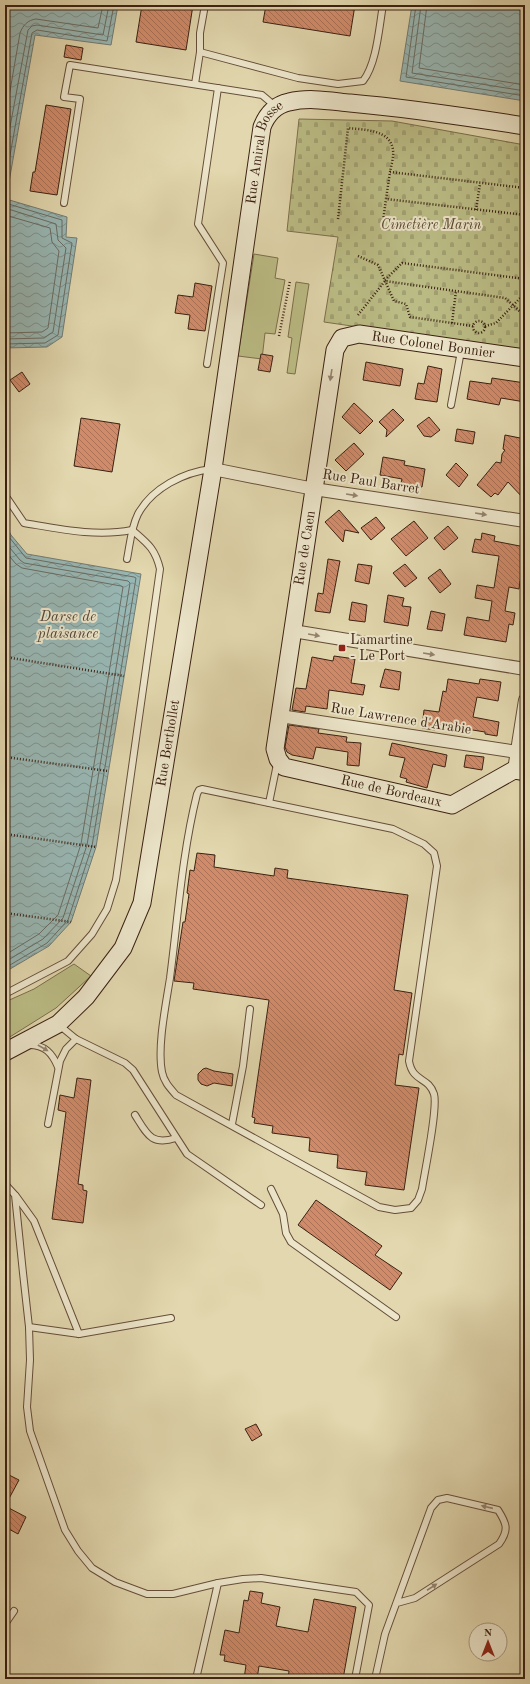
<svg xmlns="http://www.w3.org/2000/svg" width="530" height="1684" font-family="'Old Standard TT',serif">
  <defs>
    <pattern id="cemetery-stones" width="16" height="16" patternUnits="userSpaceOnUse"><rect width="16" height="16" fill="#bbbc85"/><path d="M2 7V4a2 2 0 0 1 4 0v3zM10 15v-3a2 2 0 0 1 4 0v3z" fill="#a2a172"/></pattern>
    <pattern id="water-waves" width="16" height="10" patternUnits="userSpaceOnUse"><rect width="16" height="10" fill="#98b7b4"/><path d="M0 5q4-4 8 0t8 0" fill="none" stroke="#7d9491"/></pattern>
    <pattern id="building-back-hatch" width="6" height="6" patternUnits="userSpaceOnUse"><rect width="6" height="6" fill="#d08b6a"/><path d="M-1 5l2 2M0 0l6 6M5-1l2 2" fill="none" stroke="#aa7156"/></pattern>
  </defs>
  <rect width="100%" height="100%" fill="#e2d7ae"/>
  <filter id="stains"><feTurbulence type="fractalNoise" baseFrequency=".005" numOctaves="4"/><feColorMatrix values="0 0 0 0 .2 0 0 0 0 .09 0 0 0 0 .02 0 0 0 .5 -.17"/></filter>
  <radialGradient id="worn" r=".72"><stop offset=".6" stop-color="#630" stop-opacity="0"/><stop offset="1" stop-color="#630" stop-opacity=".3"/></radialGradient>
  <g fill="#bbbc85" stroke="#7b6e4c">
    <polygon points="254,254 278,258 275,278 285,280 275,334 265,333 262,359 238,356"/>
    <polygon points="296,282 309,284 295,374 287,373 292,338 288,337"/>
    <polygon points="74,964 91,976 56,1008 5,1040 5,1002 34,989"/>
  </g>
  <polygon fill="url(#cemetery-stones)" stroke="#7b6e4c" points="299,119 392,121 525,145 525,351 324,322 338,237 287,231"/>
  <g fill="url(#water-waves)" stroke="#737b73">
    <polygon points="5,5 118,5 111,45 35,35 6,199 67,217 66,237 77,238 62,337 47,347 5,348"/>
    <polygon points="412,5 525,5 525,101 400,81"/>
    <polygon points="5,524 11,535 27,554 141,574 96,847 71,922 49,946 5,972"/>
  </g>
  <g fill="none" stroke-linecap="round" stroke-linejoin="round">
    <g stroke="#6a6c63" stroke-width="1">
      <polyline points="416,5 406,77 525,96"/>
      <polyline points="421,5 412,73 525,91"/>
      <polyline points="427,5 419,68 525,85"/>
      <path d="M5,120L20,33C23,25 28,20 36,19L98,28L103,5"/>
      <polyline points="5,154 28,30 32,26 37,25 103,35 109,5"/>
      <polyline points="5,183 32,33 37,30 107,41 114,5"/>
      <polyline points="5,203 62,220 62,238 72,243 58,335 45,343 5,344"/>
      <polyline points="5,208 56,224 58,240 66,248 53,332 44,338 5,339"/>
      <polyline points="5,215 50,228 52,242 59,251 48,328 42,332 5,333"/>
      <polyline points="5,532 26,558 134,577 136,578 92,846 68,920 47,943 5,968"/>
      <polyline points="5,542 20,560 24,563 128,581 130,583 87,845 63,918 43,939 5,962"/>
      <polyline points="5,551 16,564 22,568 121,586 123,587 81,844 58,915 39,934 5,955"/>
    </g>
  </g>
  <g fill="url(#building-back-hatch)" stroke="#3b2112">
    <polygon points="142,5 193,5 186,50 136,42"/>
    <polygon points="266,5 355,5 350,36 263,22"/>
    <polygon points="66,45 83,48 81,60 64,57"/>
    <polygon points="46,105 71,109 57,195 30,191 33,172 35,172"/>
    <polygon points="195,283 212,286 205,331 188,329 190,315 175,313 178,295 193,297"/>
    <polygon points="261,354 273,356 270,372 258,370"/>
    <polygon points="366,362 403,369 400,386 363,380"/>
    <polygon points="428,366 442,369 437,402 415,399 418,383 424,384"/>
    <polygon points="22,372 30,384 19,392 10,380"/>
    <polygon points="492,378 525,383 525,402 501,398 499,405 467,399 470,381 491,384"/>
    <polygon points="354,403 373,421 360,434 342,417"/>
    <polygon points="393,409 404,420 386,437 387,430 379,422"/>
    <polygon points="429,417 440,430 431,437 424,436 417,426"/>
    <polygon points="81,418 120,424 112,472 74,466"/>
    <polygon points="457,429 475,432 473,444 455,441"/>
    <polygon points="505,435 525,439 525,500 508,482 498,495 495,493 491,497 477,485 496,462 501,463 502,454 505,450 503,449"/>
    <polygon points="354,443 364,454 346,471 335,460"/>
    <polygon points="383,457 405,461 404,465 425,469 422,487 401,483 402,479 380,475"/>
    <polygon points="456,463 468,475 459,487 446,475"/>
    <polygon points="339,510 359,533 345,530 343,542 325,522"/>
    <polygon points="376,517 385,528 371,540 361,528"/>
    <polygon points="414,521 428,538 406,556 391,539"/>
    <polygon points="448,526 458,538 444,550 434,538"/>
    <polygon points="482,533 495,536 494,541 525,547 525,574 520,581 519,589 509,587 505,611 515,613 513,625 509,624 506,642 464,635 467,617 489,621 492,601 475,598 477,585 494,588 499,556 472,552 475,539 481,540"/>
    <polygon points="328,559 340,561 330,613 315,611 318,593 323,594"/>
    <polygon points="358,564 372,566 369,584 355,581"/>
    <polygon points="405,564 417,578 405,587 393,573"/>
    <polygon points="440,569 451,584 440,593 428,578"/>
    <polygon points="388,595 404,598 402,606 411,607 408,626 384,622"/>
    <polygon points="352,602 367,605 365,622 349,620"/>
    <polygon points="431,611 445,614 442,631 427,629"/>
    <polygon points="334,656 355,659 351,683 365,685 363,695 329,690 327,709 306,706 305,712 292,710 296,688 306,689 312,657 333,661"/>
    <polygon points="385,669 401,672 399,690 380,687"/>
    <polygon points="448,679 479,684 480,679 501,682 498,701 477,697 473,717 499,722 497,736 485,734 485,732 436,724 435,730 422,728 424,710 439,712 443,691 446,692"/>
    <polygon points="289,725 319,729 318,733 347,737 346,742 361,743 359,766 347,765 348,752 316,747 313,759 292,755 287,752 285,747"/>
    <polygon points="392,743 447,755 445,767 433,764 427,788 406,782 407,779 400,777 405,758 389,755"/>
    <polygon points="466,755 484,757 482,770 464,767"/>
    <polygon points="197,853 215,855 214,867 274,876 275,868 288,870 287,878 408,895 394,990 412,993 403,1055 399,1054 395,1085 419,1088 404,1190 365,1185 367,1172 337,1168 338,1155 309,1151 310,1138 272,1133 273,1126 254,1123 255,1118 252,1117 269,1000 193,989 194,983 174,981 183,922 185,922 189,894 187,893 190,870 194,871"/>
    <polygon points="206,1068 214,1071 233,1074 232,1086 214,1083 207,1086 201,1084 198,1080 198,1074 203,1069"/>
    <polygon points="77,1078 91,1080 78,1184 83,1185 83,1190 87,1191 83,1223 52,1219 66,1112 58,1110 60,1095 74,1098"/>
    <polygon points="316,1200 382,1246 375,1255 402,1273 390,1290 298,1225"/>
    <polygon points="256,1424 262,1435 252,1441 245,1429"/>
    <polygon points="5,1473 19,1480 5,1506 26,1517 18,1534 5,1527"/>
    <polygon points="250,1591 263,1593 261,1603 280,1607 276,1626 308,1632 314,1599 356,1607 343,1679 288,1679 289,1671 259,1666 257,1679 244,1679 246,1665 224,1661 225,1655 220,1655 225,1630 239,1633 244,1600 248,1601"/>
  </g>
  <g fill="none" stroke-linecap="round" stroke-linejoin="round">
    <defs>
      <g id="lane">
        <path d="M200,52L298,78L338,84L363,81C377,63 379,27 383,5"/>
        <polyline points="195,84 200,52 200,33 205,5"/>
        <polyline points="64,203 80,99 64,97 70,65 262,95 275,106"/>
        <polyline points="207,364 223,263 198,224 218,88"/>
        <polyline points="451,405 461,351"/>
        <path d="M5,495L24,523C60,529 96,537 132,530"/>
        <path d="M127,559C130,544 131,528 138,514C152,488 184,472 212,469"/>
        <path d="M202,789L393,829L424,844L434,853L437,866L409,1061C413,1083 428,1076 434,1094C438,1108 425,1170 422,1189L418,1200L411,1208L395,1210L379,1207L176,1095C170,1088 164,1082 162,1072C157,1047 166,1004 170,978C178,917 182,854 197,794L199,790Z"/>
        <polyline points="269,803 277,764"/>
        <path d="M5,994L68,961L92,934L107,909L116,880L160,569C155,548 147,543 132,530"/>
        <polyline points="59,1025 76,1039 125,1063 133,1070 187,1154 261,1205"/>
        <path d="M29,1045C45,1045 52,1053 58,1067"/>
        <path d="M135,1115C147,1134 151,1146 176,1138"/>
        <polyline points="48,1124 60,1061 66,1049 76,1039"/>
        <polyline points="232,1124 243,1066 250,1009"/>
        <polyline points="5,1184 15,1195 23,1273 29,1327 30,1360 27,1407 30,1431 65,1530 78,1551 92,1568 115,1582 147,1594 173,1594 218,1583 243,1579 261,1578 356,1592 369,1605 355,1679"/>
        <polyline points="271,1189 283,1214 286,1233 291,1242 396,1317"/>
        <polyline points="16,1196 34,1221 79,1334"/>
        <polyline points="29,1327 79,1334 171,1318"/>
        <polyline points="5,1624 14,1611"/>
        <polyline points="196,1679 218,1583"/>
        <path d="M375,1679L385,1634L431,1508L438,1500L447,1498L498,1510C507,1524 509,1530 499,1544L415,1598L397,1603"/>
      </g>
      <g id="street">
        <polyline points="213,469 314,489 525,521"/>
        <polyline points="293,631 525,669"/>
        <polyline points="280,716 517,752"/>
        <polyline points="514,770 525,700"/>
      </g>
      <g id="secondary">
        <path id="s1" d="M525,358L359,334L342,338L335,350L275,749L278,759L284,767L452,805L514,770L525,772"/>
        <path id="s2" d="M5,1052L58,1024L86,997L123,948L142,903L213,469L262,127C267,114 275,105 289,102C309,97 330,101 350,103C408,108 467,117 525,126"/>
      </g>
    </defs>
    <use href="#lane" stroke="#654e39" stroke-width="8"/>
    <use href="#street" stroke="#654e39" stroke-width="14"/>
    <use href="#secondary" stroke="#3b2112" stroke-width="19"/>
    <g stroke="#3b2112" stroke-width="2.5" stroke-dasharray="1 2" stroke-linecap="butt">
      <polyline points="525,188 390,172 386,199 525,215"/>
      <polyline points="476,210 480,184"/>
      <path d="M338,219L348,128C364,130 390,129 393,150C394,157 391,166 390,172"/>
      <polyline points="382,229 386,199"/>
      <polyline points="358,256 378,265 394,301 406,304 410,317 473,326"/>
      <polyline points="385,280 402,263 525,279"/>
      <polyline points="358,315 385,281 505,298 525,316"/>
      <circle cx="479" cy="327" r="6"/>
      <polyline points="452,323 456,291"/>
      <polyline points="485,326 496,323 525,293"/>
      <polyline points="279,336 290,281"/>
      <polyline points="5,657 124,676"/>
      <polyline points="5,757 108,771"/>
      <polyline points="5,834 96,847"/>
      <polyline points="5,913 71,922"/>
    </g>
    <use href="#lane" stroke="#ece5ca" stroke-width="6"/>
    <use href="#street" stroke="#ece5ca" stroke-width="12"/>
    <use href="#secondary" stroke="#ece5ca" stroke-width="17"/>
  </g>
  <defs><path id="oneway-solid" d="M-6-.8H1V-3.2L6.5 0L1 3.2V.8H-6Z"/></defs>
  <g fill="#94836e">
    <use href="#oneway-solid" transform="translate(331 375) rotate(99)"/>
    <use href="#oneway-solid" transform="translate(352 495) rotate(9)"/>
    <use href="#oneway-solid" transform="translate(481 514) rotate(9)"/>
    <use href="#oneway-solid" transform="translate(314 635) rotate(10)"/>
    <use href="#oneway-solid" transform="translate(429 654) rotate(9)"/>
    <use href="#oneway-solid" transform="translate(43 1048) rotate(30)"/>
    <use href="#oneway-solid" transform="translate(487 1507) rotate(-167)"/>
    <use href="#oneway-solid" transform="translate(432 1587) rotate(-33)"/>
  </g>
  <rect fill="#8f2418" stroke="#ece5ca" stroke-width="1.5" x="338" y="644" width="8" height="8" rx="2"/>
  <g text-anchor="middle" dominant-baseline="central" stroke-width="4" stroke-linejoin="round" paint-order="stroke">
    <g font-size="14" fill="#3b2112" stroke="#ece5ca">
      <text stroke="none"><textPath href="#s2" startOffset="971">Rue Amiral Bosse</textPath></text>
      <text transform="translate(433 345) rotate(8)">Rue Colonel Bonnier</text>
      <text transform="translate(371 482) rotate(9)">Rue Paul Barret</text>
      <text transform="translate(305 548) rotate(-81)">Rue de Caen</text>
      <text transform="translate(401 719) rotate(9)">Rue Lawrence d'Arabie</text>
      <text stroke="none"><textPath href="#s2" startOffset="371">Rue Berthollet</textPath></text>
      <text stroke="none"><textPath href="#s1" startOffset="733">Rue de Bordeaux</textPath></text>
    </g>
    <g font-size="14" font-style="italic" fill="#5b482f" stroke="#ece5ca">
      <text x="431" y="225">Cimetière Marin</text>
    </g>
    <g font-size="14" fill="#3b2112" stroke="#ece5ca" text-anchor="start">
      <text x="350" y="640">Lamartine<tspan x="350" dy="16">- Le Port</tspan></text>
    </g>
    <g font-size="15" font-style="italic" fill="#52463a" stroke="#ece5ca">
      <text x="68" y="617">Darse de<tspan x="68" dy="17">plaisance</tspan></text>
    </g>
  </g>
  <rect width="530" height="1684" fill="none" stroke="#e2d7ae" stroke-width="20"/>
  <rect x="6" y="6" width="518" height="1672" fill="none" stroke="#3b2112" stroke-width="2"/>
  <rect x="10" y="10" width="510" height="1664" fill="none" stroke="#3b2112"/>
  <g transform="translate(488 1642)"><circle r="19" fill="#ece5ca" stroke="#a59780"/>
  <path d="M0-3L7 15L0 10L-7 15Z" fill="#8f2418"/>
  <text y="-6" font-size="11" font-weight="bold" text-anchor="middle" fill="#3b2112">N</text>
  </g>
  <rect width="100%" height="100%" filter="url(#stains)"/>
  <rect width="100%" height="100%" fill="url(#worn)"/>
</svg>
